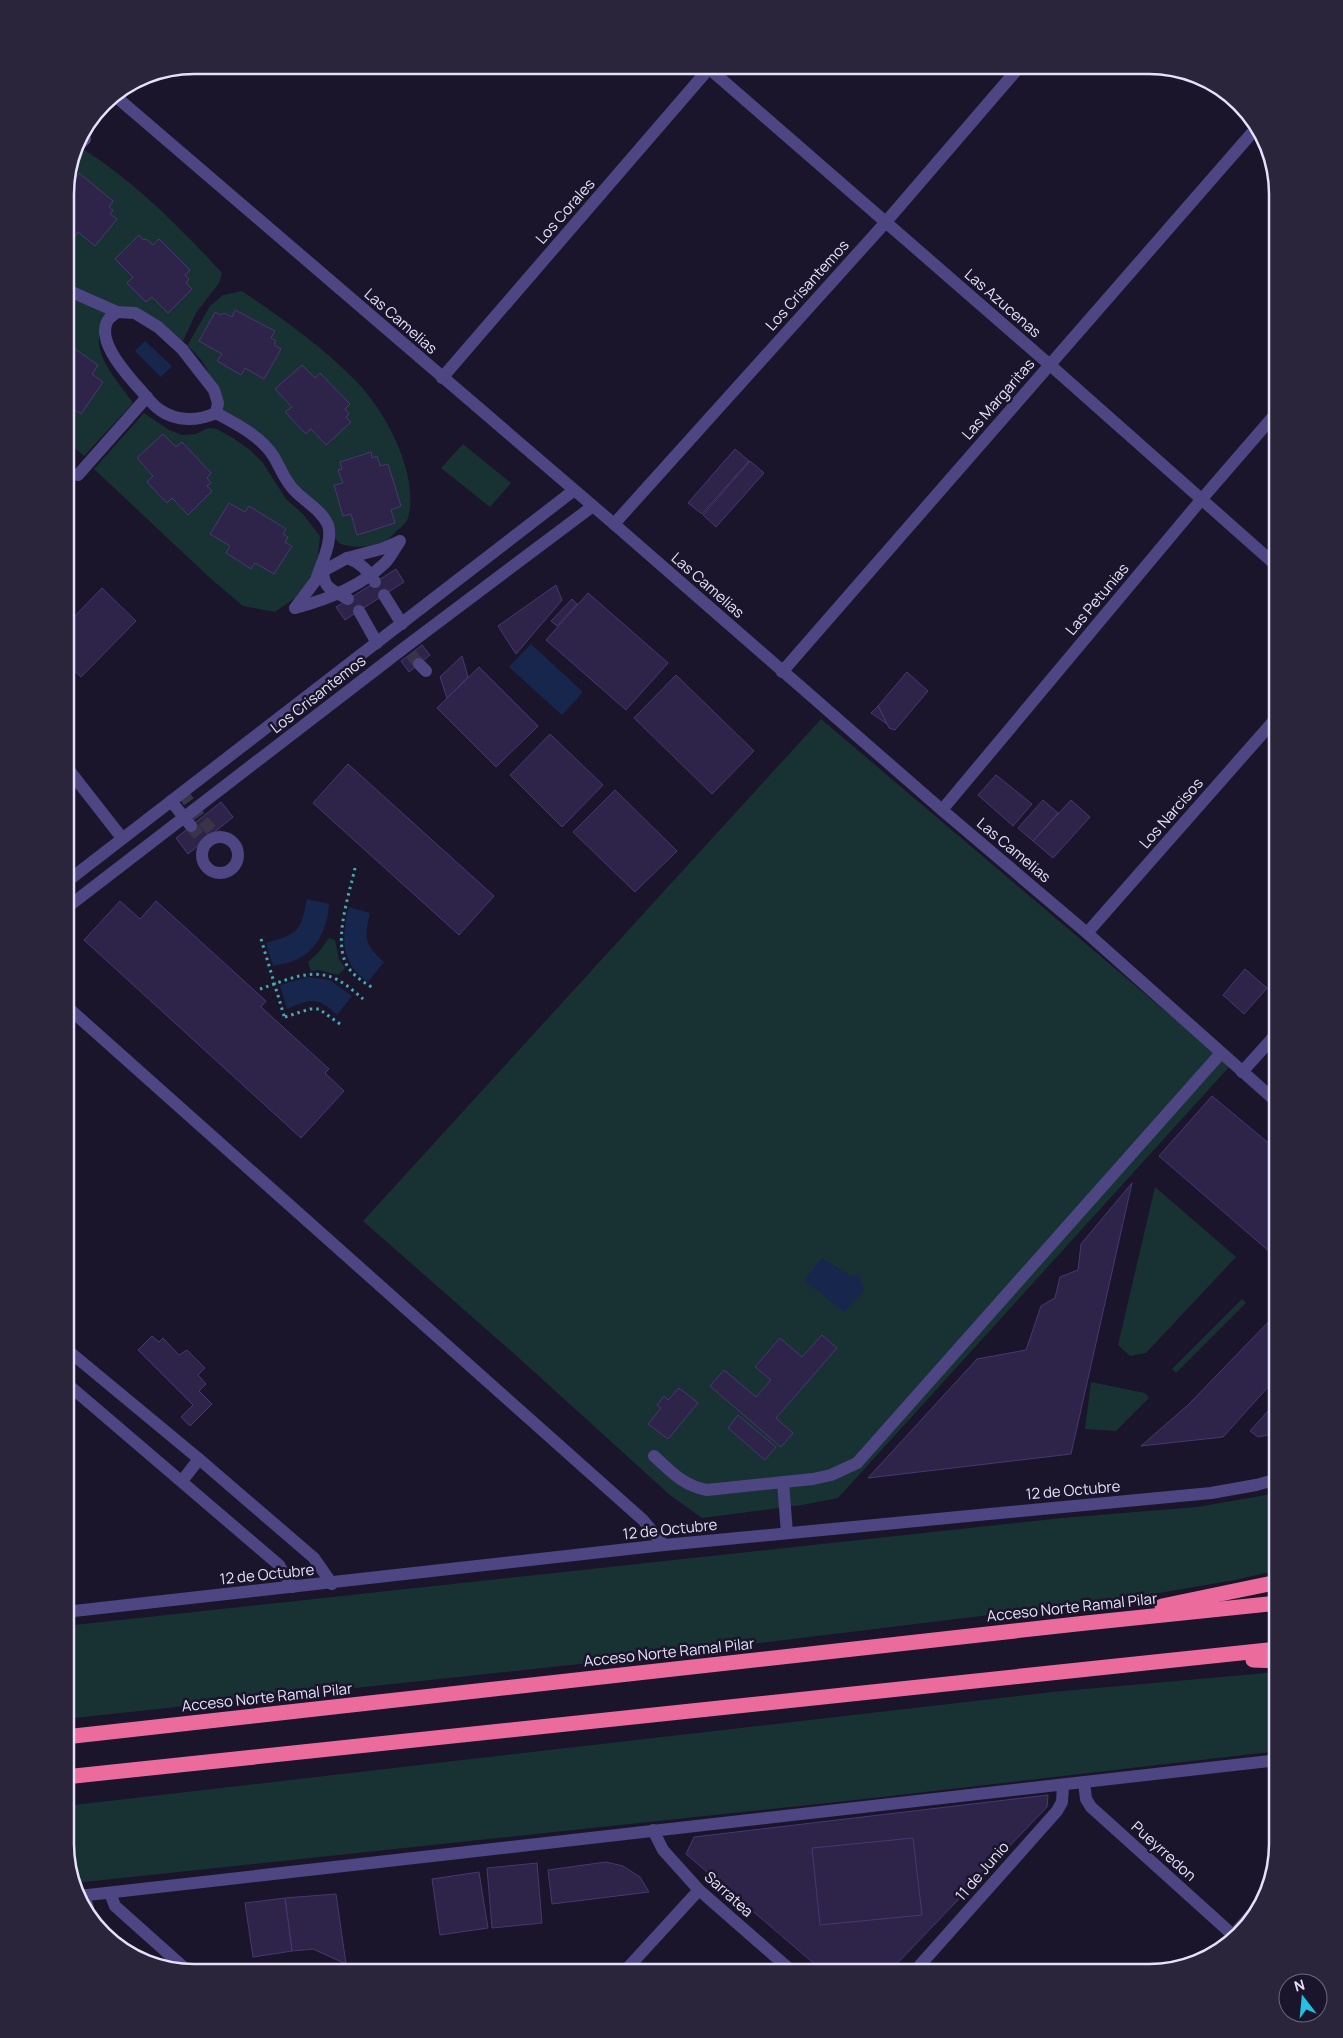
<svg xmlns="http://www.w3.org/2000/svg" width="1343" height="2038" font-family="Manrope,sans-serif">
  <rect width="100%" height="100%" fill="#1a152a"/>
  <g fill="#183133">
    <path d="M75,144C131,178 178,225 222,273L219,283L196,313L183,341L125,309L65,289V185Z"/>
    <path d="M242,291C282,318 322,346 356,381C385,410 420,475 408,518C406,524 397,530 393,535C381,547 354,550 339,543L267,449L219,419C217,393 210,362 187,346L210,306L223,295Z"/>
    <path d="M65,296L105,310L107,324C105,327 101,330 100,333C93,357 121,385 133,403L84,456L65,440Z"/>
    <polygon points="144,413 169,430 182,435 196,434 208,428 217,429 233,438 250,450 263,463 286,499 303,514 320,536 316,572 299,595 275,612 243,606 210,578 94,469"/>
    <polygon points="463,444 511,483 490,507 441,468"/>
    <polygon points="821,719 1230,1066 838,1498 802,1505 702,1518 671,1496 520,1359 363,1221"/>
    <polygon points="329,938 335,940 339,959 345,968 338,975 320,970 311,971 308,962 318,953"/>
    <polygon points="1155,1187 1236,1257 1146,1353 1130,1356 1118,1345"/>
    <polygon points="1242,1299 1246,1303 1176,1373 1172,1369"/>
    <polygon points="1091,1382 1145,1393 1149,1398 1116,1431 1085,1429"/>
    <polygon points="1278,1493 1278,1570 1235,1580 1136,1597 636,1658 65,1719 65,1626 1062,1518 1197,1507"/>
    <polygon points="1278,1672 1278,1751 856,1800 75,1883 65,1845 65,1806 1052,1692"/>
  </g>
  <g fill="#17264c">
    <polygon points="145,341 172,366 161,377 135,351"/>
    <polygon points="531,644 583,692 562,715 509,667"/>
    <path d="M307,899L329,904C328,926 318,950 296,960C289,963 280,964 273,966L266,943C299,933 300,933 307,899Z"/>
    <path d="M349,907L370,913C364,937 364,944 384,962L368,982C340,963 341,937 349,907Z"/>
    <path d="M307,977L330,980L352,996L337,1015C317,996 311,999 287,1009L280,985Z"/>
    <polygon points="822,1258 851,1276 859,1275 864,1291 844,1312 804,1280"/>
  </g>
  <g fill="#2e2348" stroke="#483871">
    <polygon points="79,173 113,201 109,207 113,210 110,214 117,219 95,246 78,232 73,238 65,231 65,185 68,175 74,180"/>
    <polygon points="139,235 143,240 146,239 153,245 159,239 190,270 185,275 189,279 186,283 192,289 168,313 152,297 146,302 127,283 133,277 115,259"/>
    <polygon points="235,310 275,331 271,338 276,341 274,345 281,349 264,379 245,368 241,375 217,361 222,354 199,341 215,312 221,315 224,313 232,317"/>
    <polygon points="65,342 98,365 92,374 103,382 81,414 65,403"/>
    <polygon points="302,365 315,378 320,373 350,404 345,409 349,414 346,417 351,422 326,445 311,429 306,434 285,412 292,407 275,389"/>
    <polygon points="163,434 176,447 182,442 211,473 207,478 211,483 207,486 212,491 188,515 172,498 167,503 147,482 153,476 137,458"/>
    <polygon points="735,449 749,461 702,514 688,503"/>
    <polygon points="371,452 372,458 377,456 380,466 388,464 401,506 391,510 395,523 357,535 351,514 343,516 334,485 343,483 338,470 342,469 340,462"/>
    <polygon points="750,461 764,473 716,527 703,515"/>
    <polygon points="229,503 245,512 249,506 286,529 283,534 288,537 285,542 292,546 274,574 255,563 251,569 226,553 230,546 210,534"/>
    <polygon points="396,569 404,582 345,620 336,607"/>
    <polygon points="65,576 73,587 65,593"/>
    <polygon points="556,585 562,600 516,654 498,626"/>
    <polygon points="102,588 136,621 81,677 65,662 65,626"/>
    <polygon points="588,593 668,663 626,710 546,640"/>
    <polygon points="572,599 577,604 557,626 551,621"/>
    <polygon points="422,645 430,655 409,672 401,661"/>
    <polygon points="462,656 468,677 447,698 440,677"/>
    <polygon points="479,667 538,726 496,767 437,708"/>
    <polygon points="907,672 928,691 895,730 889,728 878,706"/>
    <polygon points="676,675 754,751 712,794 634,718"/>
    <polygon points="878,706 887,724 871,713"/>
    <polygon points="550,734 603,785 562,827 510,775"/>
    <polygon points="348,764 494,896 459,935 313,803"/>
    <polygon points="996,775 1032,804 1013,826 978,795"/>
    <polygon points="615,790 677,851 635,892 573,832"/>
    <polygon points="1043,800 1058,813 1033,841 1018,828"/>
    <polygon points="1071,800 1090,817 1053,858 1033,841"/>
    <polygon points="221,802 233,817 188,854 176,838"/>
    <polygon points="120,901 140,919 156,901 266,1001 261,1007 329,1069 325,1073 344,1091 301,1138 84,940"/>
    <polygon points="1245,969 1267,988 1244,1014 1223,995"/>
    <polygon points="1212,1096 1278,1151 1278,1259 1159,1156"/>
    <polygon points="1132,1183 1071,1454 868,1478 977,1359 1026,1350 1041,1306 1055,1298 1060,1277 1078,1270 1081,1244"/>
    <polygon points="1278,1312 1278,1376 1223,1437 1141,1446 1188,1405"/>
    <polygon points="822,1335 837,1348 776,1418 793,1433 781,1447 710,1386 724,1370 756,1397 771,1380 755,1367 780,1338 802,1357"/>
    <polygon points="152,1336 159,1342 163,1338 179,1355 187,1350 205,1368 198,1375 206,1384 199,1391 212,1404 190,1426 181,1417 193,1405 138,1350"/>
    <polygon points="679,1388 698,1403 668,1439 648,1424 661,1408 657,1405 664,1396 668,1400"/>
    <polygon points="1278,1400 1278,1433 1258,1437 1250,1431"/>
    <polygon points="738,1415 776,1447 765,1460 728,1428"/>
    <polygon points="1048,1795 1047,1807 888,1973 825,1973 686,1854 694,1837"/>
    <polygon points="913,1838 922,1915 820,1925 812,1848"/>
    <polygon points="606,1862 623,1866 640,1877 649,1892 552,1904 548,1870"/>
    <polygon points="537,1863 542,1923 492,1928 487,1868"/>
    <polygon points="479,1872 488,1928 440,1935 432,1879"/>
    <polygon points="336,1894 346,1964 313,1949 292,1951 285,1898"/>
    <polygon points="285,1898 292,1951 253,1957 245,1903"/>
  </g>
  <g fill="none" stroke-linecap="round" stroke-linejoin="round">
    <g stroke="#393449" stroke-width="12" stroke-dasharray="12 6" stroke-linecap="butt">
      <polyline points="411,654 419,664"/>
      <polyline points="182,792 201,819 218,837"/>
      <polyline points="191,826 203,841"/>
    </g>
    <g stroke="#41acaf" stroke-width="3" stroke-dasharray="2.5 4" stroke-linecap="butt">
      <path d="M355,868C349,896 330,948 351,971C357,978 365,983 373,988"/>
      <polyline points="261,939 285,1019"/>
      <path d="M260,989C285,981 312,966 338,980C347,985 355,992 363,999"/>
      <polyline points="285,1017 310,1009 319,1009 340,1024"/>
    </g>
    <g stroke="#4d4683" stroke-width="12">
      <polyline points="705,65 1050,365 1278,567"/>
      <polyline points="114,95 614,524 942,810 1087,933 1278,1103"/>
      <polyline points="74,149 85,139"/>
      <path d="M65,289L117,312L135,313L158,327L182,349L214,390L218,403L216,413C236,424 261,436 274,457C281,469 285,482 296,492C306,502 322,511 328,525C333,541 322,562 317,577"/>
      <path d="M117,312C114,315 110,317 108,320C96,340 124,371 136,385C144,393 151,404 160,410C177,422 198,421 216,413"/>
      <polyline points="442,378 712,65"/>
      <polyline points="78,475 147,397"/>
      <polyline points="614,524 885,223 1021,65"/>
      <polyline points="347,558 381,549 398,542"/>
      <polyline points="384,595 402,624"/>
      <path d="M348,599C333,590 324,590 323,571L347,558C360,562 368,570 375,582"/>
      <path d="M295,608C326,600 361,586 385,563C391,557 395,548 400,541"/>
      <polyline points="295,608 322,572"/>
      <polyline points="359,611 377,643"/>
      <polyline points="419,664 426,671"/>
      <polyline points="782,672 1258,126"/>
      <polyline points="65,765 122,838"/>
      <polyline points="171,801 191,826"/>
      <polyline points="942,810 1201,500 1278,411"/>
      <circle cx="220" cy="855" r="18"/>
      <polyline points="65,883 573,491"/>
      <polyline points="65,909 404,648 593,506"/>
      <polyline points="1087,933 1278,716"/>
      <polyline points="65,1005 643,1520 664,1545"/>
      <polyline points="1242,1072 1278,1032"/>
      <polyline points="65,1348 199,1459 314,1558 332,1584"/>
      <polyline points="65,1382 279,1565 292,1587"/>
      <path d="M654,1456C672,1472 682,1485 707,1490L813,1479L831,1475L857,1463L1221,1053"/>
      <polyline points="182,1481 199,1459"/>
      <polyline points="783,1482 787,1533"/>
      <polyline points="65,1612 664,1545 1211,1493 1256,1485 1278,1479"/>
      <polyline points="1084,1783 1086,1799 1091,1807 1234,1936"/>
      <polyline points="653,1830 663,1850 699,1890 794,1973"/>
      <polyline points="110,1893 115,1906 190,1973"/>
      <polyline points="84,1895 88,1908 86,1913"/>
      <polyline points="79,1896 1278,1760"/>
      <polyline points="1216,1954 1263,1902"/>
      <polyline points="623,1973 699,1890"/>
      <polyline points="913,1973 1057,1811 1062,1802 1063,1785"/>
    </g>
    <g stroke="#ec6b9d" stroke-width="15">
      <polyline points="1162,1606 1278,1582"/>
      <polyline points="1253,1660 1278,1661"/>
      <polyline points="65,1737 1086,1623 1278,1603"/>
      <polyline points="65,1777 1278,1649"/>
    </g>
  </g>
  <g text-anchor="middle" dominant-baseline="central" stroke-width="5" stroke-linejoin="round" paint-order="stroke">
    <g font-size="15" fill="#e6e1fb" stroke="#1a152a">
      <text transform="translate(565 211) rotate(-49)">Los Corales</text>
      <text transform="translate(807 285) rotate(-48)">Los Crisantemos</text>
      <text transform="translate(1003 303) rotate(41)">Las Azucenas</text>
      <text transform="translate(401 321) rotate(41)">Las Camelias</text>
      <text transform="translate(998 399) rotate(-49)">Las Margaritas</text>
      <text transform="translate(708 585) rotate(41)">Las Camelias</text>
      <text transform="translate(1097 599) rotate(-50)">Las Petunias</text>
      <text transform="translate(318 694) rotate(-38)">Los Crisantemos</text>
      <text transform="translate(1171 813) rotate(-49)">Los Narcisos</text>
      <text transform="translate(1014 850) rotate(40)">Las Camelias</text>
      <text transform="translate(1073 1490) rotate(-5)">12 de Octubre</text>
      <text transform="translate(670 1529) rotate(-6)">12 de Octubre</text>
      <text transform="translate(267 1574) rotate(-6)">12 de Octubre</text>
      <text transform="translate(1072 1607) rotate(-6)">Acceso Norte Ramal Pilar</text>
      <text transform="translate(669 1652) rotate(-6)">Acceso Norte Ramal Pilar</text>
      <text transform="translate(267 1697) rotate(-6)">Acceso Norte Ramal Pilar</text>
      <text transform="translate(1164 1851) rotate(42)">Pueyrredon</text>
      <text transform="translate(982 1871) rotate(-49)">11 de Junio</text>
      <text transform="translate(729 1894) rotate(42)">Sarratea</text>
    </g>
  </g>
  <path d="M0 0H1343V2038H0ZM194 74H1149A120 120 0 0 1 1269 194V1844A120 120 0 0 1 1149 1964H194A120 120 0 0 1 74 1844V194A120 120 0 0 1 194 74Z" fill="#2a253b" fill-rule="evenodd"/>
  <path fill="none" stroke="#e6e1fb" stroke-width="2.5" d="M194 74H1149A120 120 0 0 1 1269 194V1844A120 120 0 0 1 1149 1964H194A120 120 0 0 1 74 1844V194A120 120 0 0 1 194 74Z"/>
  <g transform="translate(1303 1998) rotate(344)"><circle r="24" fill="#1a152a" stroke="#6c677e"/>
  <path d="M0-4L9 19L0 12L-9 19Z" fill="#25bfe3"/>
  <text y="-8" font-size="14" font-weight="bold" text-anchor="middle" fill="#e6e1fb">N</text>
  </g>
</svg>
